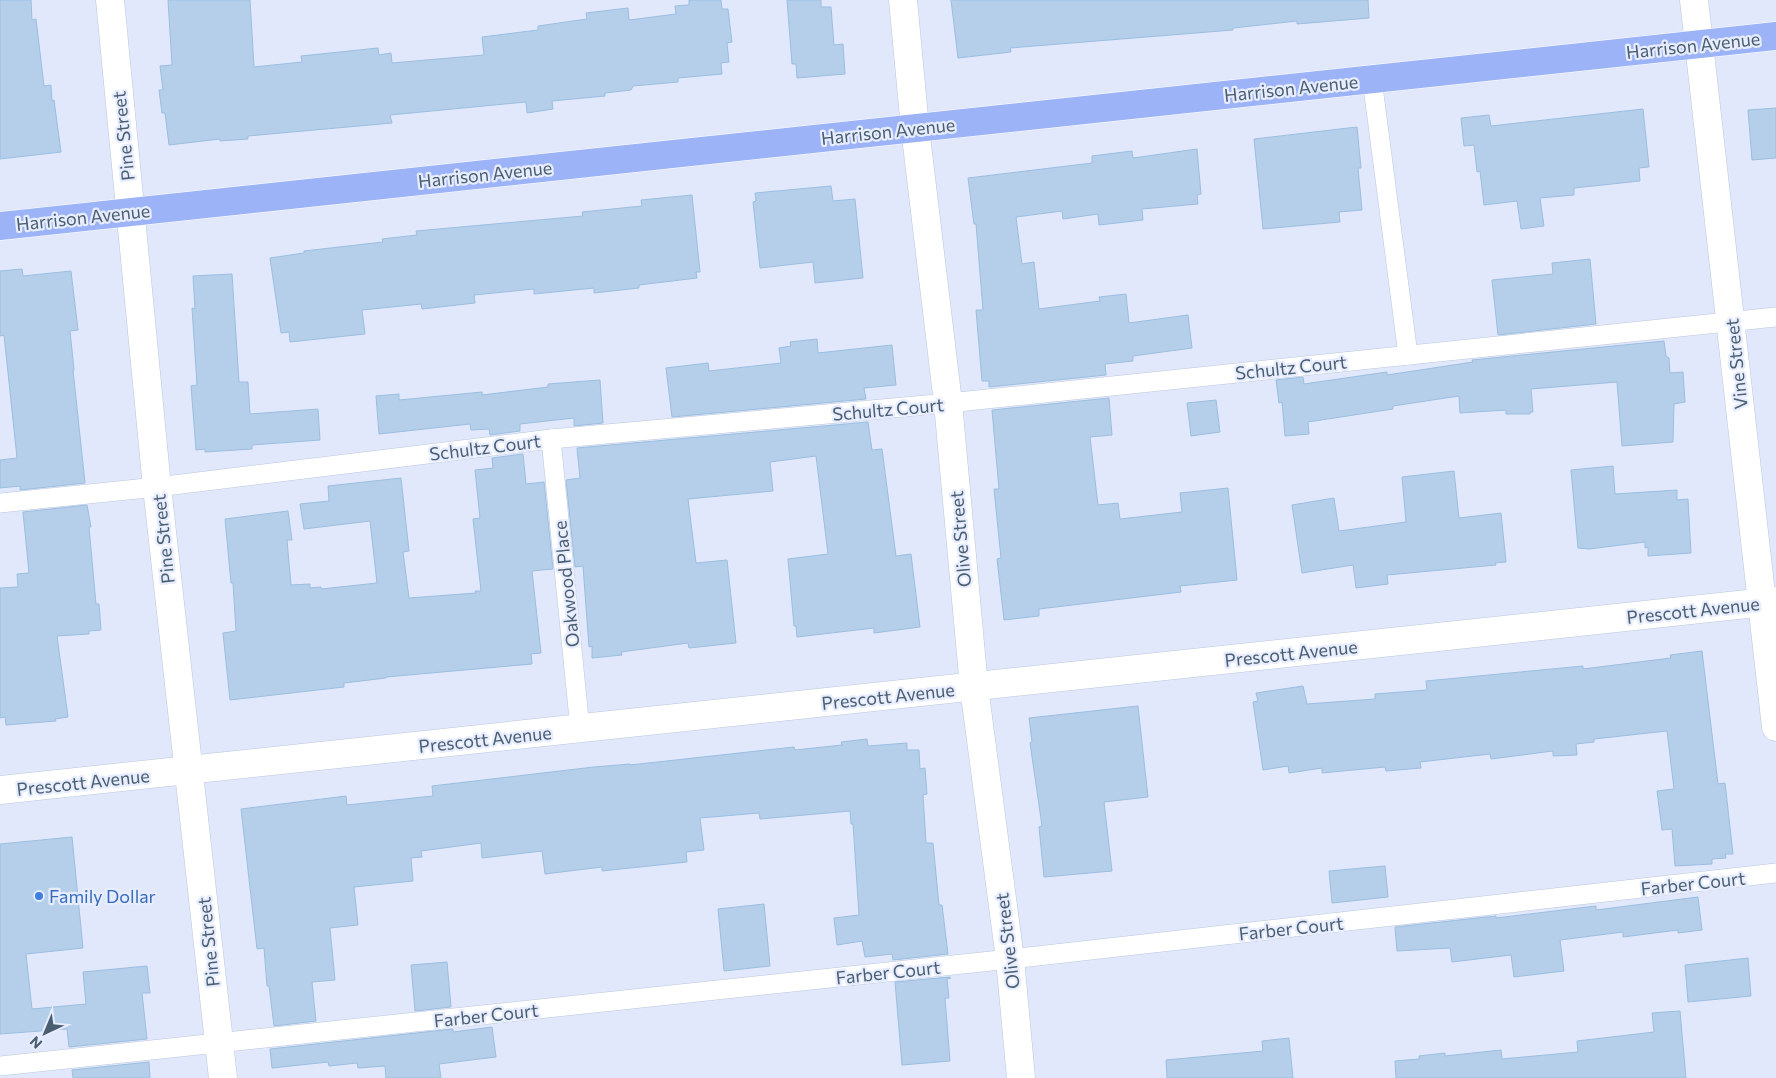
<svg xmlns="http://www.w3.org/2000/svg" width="1776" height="1078" font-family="Commissioner,sans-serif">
  <rect width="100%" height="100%" fill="#e1e8fb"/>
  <g fill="#b5cfea" stroke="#9bbee1">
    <polygon points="0,0 31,0 32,20 36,19 44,86 51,85 52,101 54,100 61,152 0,159"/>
    <polygon points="168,0 250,0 254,67 302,62 301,56 378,48 379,55 391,53 392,63 484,55 482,37 538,30 538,26 587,19 586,13 628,8 629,20 676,14 675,6 689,5 689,0 721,0 722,9 728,9 732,42 727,43 729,62 721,63 722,74 678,78 678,82 633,86 631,90 605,93 605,96 552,101 553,109 527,113 526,102 390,115 392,123 248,136 248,139 220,141 220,139 169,145 165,113 162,113 159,90 163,90 160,66 172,65"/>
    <polygon points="787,0 821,0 821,7 831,7 834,45 843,44 845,74 797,78 796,64 792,64"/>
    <polygon points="951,0 1368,0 1369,18 1297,24 1297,21 1233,28 1233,30 1010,48 1011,52 958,58"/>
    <polygon points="1776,108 1776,158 1752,160 1748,110"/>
    <polygon points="1643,109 1649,167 1639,168 1640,181 1574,188 1574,195 1540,198 1544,226 1521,229 1517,201 1484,205 1480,171 1477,172 1474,145 1464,146 1461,118 1489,115 1491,126"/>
    <polygon points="1357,127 1361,168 1358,168 1362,210 1339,212 1340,222 1263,229 1254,139"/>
    <polygon points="1197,149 1201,194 1197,195 1198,204 1142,209 1143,220 1099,225 1098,214 1063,219 1062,211 1016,217 1022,264 1034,262 1039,309 1100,301 1099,297 1126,294 1129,323 1188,315 1192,348 1133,356 1133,361 1105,364 1106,375 989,387 989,381 982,381 976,310 983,310 976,224 974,224 968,178 1092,163 1092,156 1132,151 1133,158"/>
    <polygon points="831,186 833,201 855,199 863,278 815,283 813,262 760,268 753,202 756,201 755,193"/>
    <polygon points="692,195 700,272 696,272 697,278 639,285 639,288 594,293 594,288 534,294 534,289 474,295 475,303 422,309 421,304 362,310 365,334 290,342 289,332 281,333 270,258 304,253 304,251 383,242 382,239 417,235 416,231 583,216 582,212 642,206 641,200"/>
    <polygon points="1590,259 1596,324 1498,335 1492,280 1553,274 1552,263"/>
    <polygon points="22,269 23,276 71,271 78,330 70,331 74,370 73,370 85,483 20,490 20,486 0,488 0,460 17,458 4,335 0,336 0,271"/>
    <polygon points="232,274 239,382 248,382 250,414 318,409 320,440 252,445 252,449 205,452 205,449 196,450 191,386 197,385 192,308 195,309 193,276"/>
    <polygon points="817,339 818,353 892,345 896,385 864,388 866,399 672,417 666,368 708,363 709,371 781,363 779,348 791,346 790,342"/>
    <polygon points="1664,341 1666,356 1669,358 1670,373 1683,372 1685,402 1674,404 1673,442 1622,446 1617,382 1531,389 1533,412 1530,412 1530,414 1506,414 1506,410 1460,413 1459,396 1393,406 1393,409 1308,422 1309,434 1285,436 1282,402 1279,403 1276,380 1303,377 1304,384 1387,372 1387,375 1473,362 1472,360"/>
    <polygon points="600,380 603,423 574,426 574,418 520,424 520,431 490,435 489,429 471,430 470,424 379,434 376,396 399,394 399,400 482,392 482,395 548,387 548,384"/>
    <polygon points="1109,398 1112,435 1090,437 1098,505 1118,503 1120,519 1182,512 1180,493 1228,488 1237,580 1180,586 1181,592 1039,609 1039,616 1004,620 997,559 1001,558 994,489 999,489 992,410"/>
    <polygon points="1216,400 1220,432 1191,436 1187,403"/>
    <polygon points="868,422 872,450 882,449 896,556 911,554 920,627 874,633 874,628 797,637 796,626 794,626 788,559 828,554 816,456 770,462 773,491 688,499 696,563 727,560 736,643 689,648 688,643 621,652 622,655 592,658 592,646 589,647 583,566 575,567 566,480 580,478 577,448"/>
    <polygon points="523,454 526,484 544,482 553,569 532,571 541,653 531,654 532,664 386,677 386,678 344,683 344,687 230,700 223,633 236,631 233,583 231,583 225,519 288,511 292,540 287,540 291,585 310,584 310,588 321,587 321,589 377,583 370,521 304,529 300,504 329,501 328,486 401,478 409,551 403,552 409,598 476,593 475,591 481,591 473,519 480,518 475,470 493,468 492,458"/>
    <polygon points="1613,466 1615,494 1677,490 1677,500 1688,499 1691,553 1648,556 1648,547 1645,548 1645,542 1589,549 1578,548 1571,470"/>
    <polygon points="1454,471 1459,518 1501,513 1506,562 1495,563 1496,565 1387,575 1388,584 1356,588 1353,565 1302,573 1292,505 1334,498 1339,531 1406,522 1402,477"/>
    <polygon points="87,505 91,527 89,527 96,604 99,604 101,630 89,631 89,634 57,636 68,717 55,719 56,721 6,725 5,717 0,718 0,588 18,587 17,574 29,573 23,512"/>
    <polygon points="1702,651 1718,784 1725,783 1733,854 1725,854 1726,858 1712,859 1712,864 1675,866 1672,829 1662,830 1657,791 1674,789 1667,731 1594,739 1594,742 1576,744 1577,755 1553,756 1553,751 1491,759 1490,754 1420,762 1421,768 1386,771 1385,767 1322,773 1322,768 1289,773 1288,766 1263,770 1253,702 1258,701 1256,693 1303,686 1307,704 1375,699 1375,694 1427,690 1426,681 1583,666 1583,669 1671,658 1670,655"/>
    <polygon points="1138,706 1148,797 1104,802 1112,871 1044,877 1039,827 1042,826 1030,743 1032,742 1029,718"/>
    <polygon points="867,739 868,746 907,743 907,750 919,750 920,769 925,768 927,794 923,795 926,843 933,843 939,905 942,905 948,954 893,960 892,954 865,957 862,941 837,945 834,918 859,915 853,824 851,824 850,811 760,819 759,813 700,818 704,850 686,852 687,862 602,871 602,867 545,874 542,851 482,858 481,843 421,851 422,857 411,858 413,881 354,887 358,925 330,928 335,980 312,982 316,1021 274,1026 269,986 267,986 264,948 257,949 241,809 346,796 347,805 433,796 432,786 594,767 630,764 630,765 794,747 795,750 842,745 841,742"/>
    <polygon points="72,837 83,948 26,954 32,1009 86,1004 83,972 147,966 150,993 142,993 147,1039 69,1047 67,1029 0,1034 0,844"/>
    <polygon points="1385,866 1388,897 1332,903 1329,871"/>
    <polygon points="1698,897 1702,930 1678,933 1678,930 1623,937 1623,932 1560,940 1564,971 1514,977 1511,955 1452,962 1450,948 1397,951 1395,927 1496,916 1496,918 1596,906 1596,910"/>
    <polygon points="764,904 770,966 724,971 718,909"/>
    <polygon points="1748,958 1751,996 1688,1002 1685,965"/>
    <polygon points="447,962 451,1007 415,1011 411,965"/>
    <polygon points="950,977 951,978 947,979 949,998 945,998 950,1061 902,1065 895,982"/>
    <polygon points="1680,1011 1686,1078 1396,1078 1395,1061 1419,1059 1419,1056 1445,1053 1445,1056 1501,1050 1502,1059 1578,1052 1577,1041 1654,1032 1652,1013"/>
    <polygon points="492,1027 496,1057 439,1064 441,1078 386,1078 385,1066 358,1068 357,1063 329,1066 328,1062 272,1068 270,1049 453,1029 453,1032"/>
    <polygon points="1289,1038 1293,1078 1167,1078 1166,1060 1263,1051 1262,1041"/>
    <polygon points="149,1062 150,1078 73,1078 72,1070"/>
  </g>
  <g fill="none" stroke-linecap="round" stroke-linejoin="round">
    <defs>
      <g id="service">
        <polyline points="1372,79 1408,355"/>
        <polyline points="551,439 580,729"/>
        <polyline points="0,503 157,487 551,439 948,403 1776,317"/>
        <polyline points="0,1066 1010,959 1776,873"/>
      </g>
      <g id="minor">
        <polyline points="110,0 157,487 223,1078"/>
        <polyline points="903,0 915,128 948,403 974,687 1010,959 1021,1078"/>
        <polyline points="1694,0 1776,727"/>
        <polyline points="0,790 1776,601"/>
      </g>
      <polyline id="primary" points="0,226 1776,36"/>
    </defs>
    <use href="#service" stroke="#bbc8db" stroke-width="20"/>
    <use href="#minor" stroke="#bbc8db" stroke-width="29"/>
    <use href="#primary" stroke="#fff" stroke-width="29"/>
    <use href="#service" stroke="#fff" stroke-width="19"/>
    <use href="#minor" stroke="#fff" stroke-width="28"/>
    <use href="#primary" stroke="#9cb3f7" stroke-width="28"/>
  </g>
  <circle fill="#3f7fe0" stroke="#e7edfe" stroke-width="2" cx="39" cy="896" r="5"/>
  <g text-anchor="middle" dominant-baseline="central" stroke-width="4.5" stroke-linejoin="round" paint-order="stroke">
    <g font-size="18" fill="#495e71" stroke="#e7edfe">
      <text transform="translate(1693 45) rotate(-6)">Harrison Avenue</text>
      <text transform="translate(1291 88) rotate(-6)">Harrison Avenue</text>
      <text transform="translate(888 131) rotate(-6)">Harrison Avenue</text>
      <text transform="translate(123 136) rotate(-96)">Pine Street</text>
      <text transform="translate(485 174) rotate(-6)">Harrison Avenue</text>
      <text transform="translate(83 217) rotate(-6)">Harrison Avenue</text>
      <text transform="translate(1736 364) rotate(-96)">Vine Street</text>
      <text transform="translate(1291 367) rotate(-6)">Schultz Court</text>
      <text transform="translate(888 409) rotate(-5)">Schultz Court</text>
      <text transform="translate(485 447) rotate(-7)">Schultz Court</text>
      <text transform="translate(163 539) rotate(-96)">Pine Street</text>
      <text transform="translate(960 539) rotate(-95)">Olive Street</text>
      <text transform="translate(566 584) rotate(-96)">Oakwood Place</text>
      <text transform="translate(1693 610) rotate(-6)">Prescott Avenue</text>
      <text transform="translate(1291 653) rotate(-6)">Prescott Avenue</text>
      <text transform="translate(888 696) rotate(-6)">Prescott Avenue</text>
      <text transform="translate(485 739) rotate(-6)">Prescott Avenue</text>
      <text transform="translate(83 782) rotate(-6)">Prescott Avenue</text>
      <text transform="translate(1693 883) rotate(-6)">Farber Court</text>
      <text transform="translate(1291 928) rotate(-6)">Farber Court</text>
      <text transform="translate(1007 941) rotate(-97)">Olive Street</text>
      <text transform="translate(208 942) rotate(-96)">Pine Street</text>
      <text transform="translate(888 972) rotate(-6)">Farber Court</text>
      <text transform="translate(486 1015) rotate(-6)">Farber Court</text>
    </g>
    <g font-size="18" fill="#366cbe" stroke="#e7edfe" text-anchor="start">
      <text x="49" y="896">Family Dollar</text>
    </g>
  </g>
  <g transform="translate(45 1033) rotate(224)" stroke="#e7edfe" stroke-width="4" paint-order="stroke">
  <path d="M0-4L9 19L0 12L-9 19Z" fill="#495e71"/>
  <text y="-8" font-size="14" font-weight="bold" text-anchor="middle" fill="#495e71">N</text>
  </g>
</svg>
